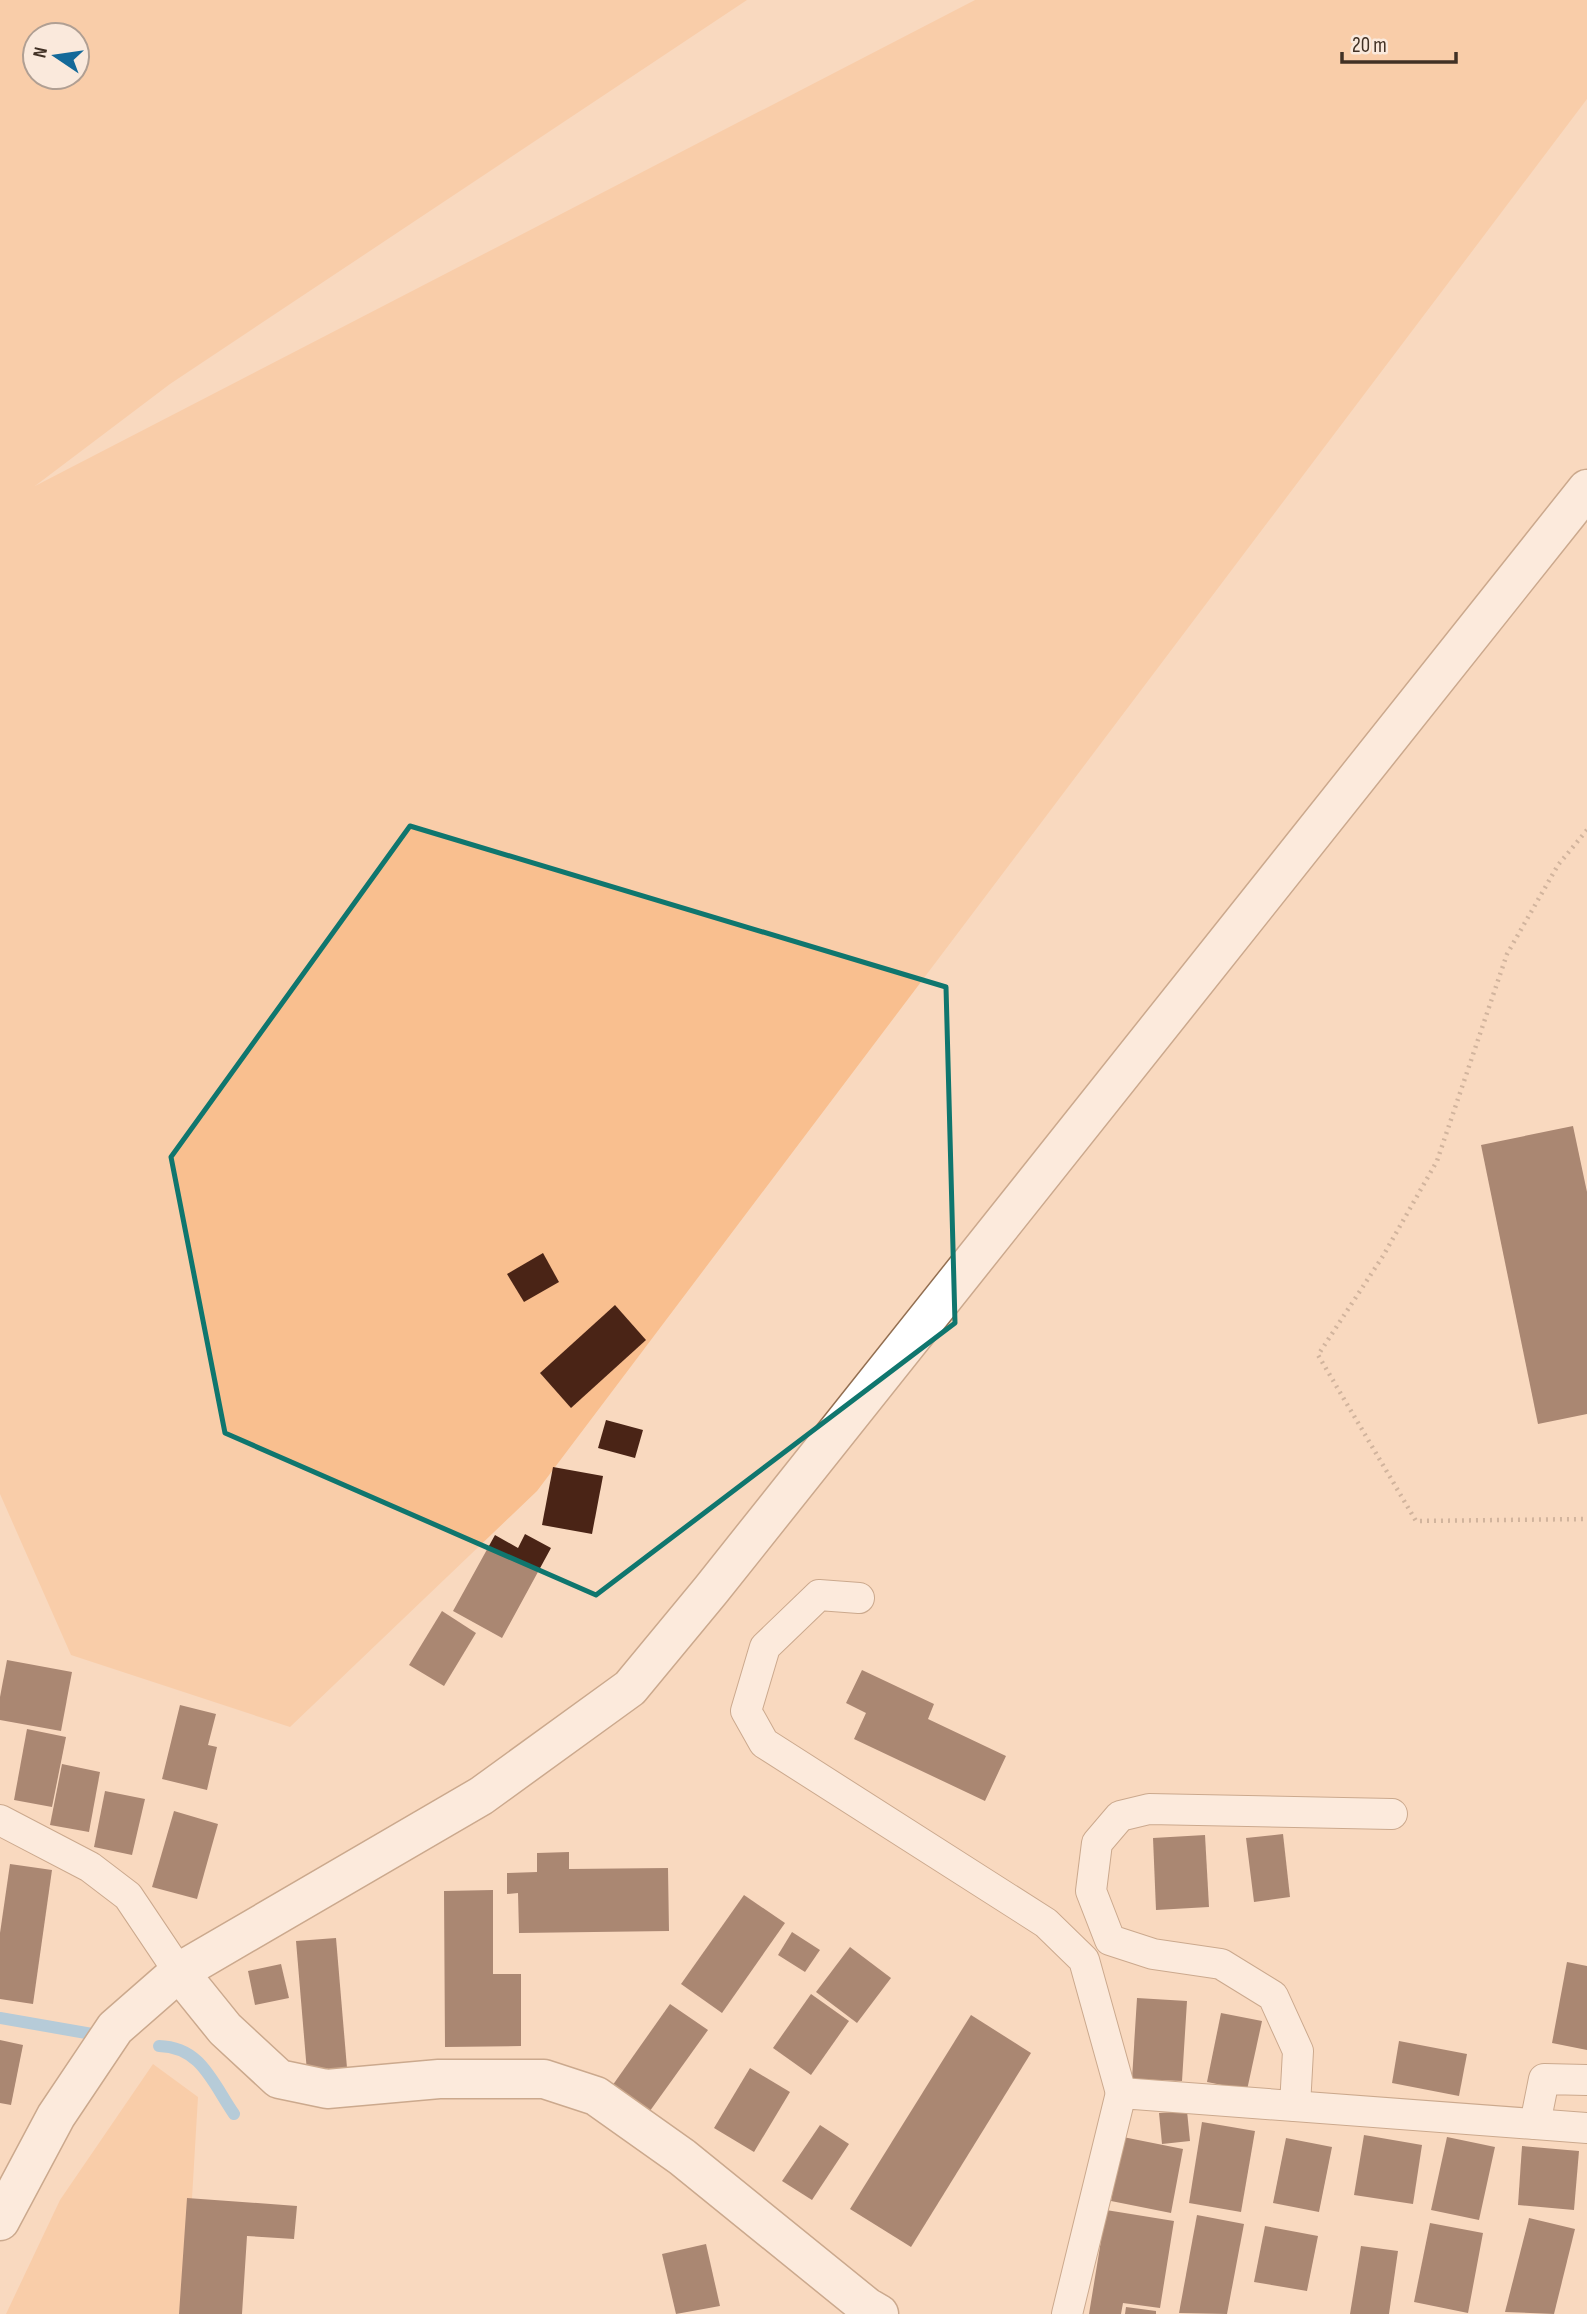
<svg xmlns="http://www.w3.org/2000/svg" width="1587" height="2314" font-family="'Sofia Sans Condensed',sans-serif">
  <rect width="100%" height="100%" fill="#f9d9bf"/>
  <g fill="#f9bf8f" fill-rule="evenodd">
    <path d="M0,0H747L170,384L35,486L975,0H1587V99L537,1491L290,1727L71,1655L0,1494ZM35,35H77V77H35Z"/>
    <polygon points="153,2064 198,2097 189,2249 197,2314 6,2314 60,2200"/>
  </g>
  <g fill="none" stroke-linecap="round" stroke-linejoin="round">
    <g stroke="#64baf5" stroke-width="12">
      <polyline points="0,2018 92,2034"/>
      <path d="M159,2046C201,2047 212,2082 234,2114"/>
    </g>
  </g>
  <g fill="#4a2416">
    <polygon points="1573,1126 1587,1192 1587,1414 1538,1424 1481,1145"/>
    <polygon points="543,1253 559,1282 524,1302 507,1274"/>
    <polygon points="615,1305 646,1340 571,1408 540,1373"/>
    <polygon points="606,1420 643,1430 635,1458 598,1448"/>
    <polygon points="553,1467 603,1476 592,1534 542,1525"/>
    <polygon points="525,1534 551,1548 502,1638 453,1611 495,1535 518,1548"/>
    <polygon points="442,1611 476,1633 444,1686 409,1665"/>
    <polygon points="7,1660 72,1672 61,1731 0,1720 0,1697"/>
    <polygon points="862,1670 934,1704 928,1719 1006,1756 985,1801 854,1739 866,1713 846,1703"/>
    <polygon points="180,1705 216,1714 208,1745 217,1747 207,1790 162,1779"/>
    <polygon points="27,1729 66,1737 52,1807 14,1800"/>
    <polygon points="62,1764 100,1772 89,1832 50,1825"/>
    <polygon points="105,1791 145,1799 132,1855 94,1847"/>
    <polygon points="174,1811 218,1824 197,1899 152,1887"/>
    <polygon points="1283,1834 1290,1897 1254,1902 1246,1838"/>
    <polygon points="1205,1835 1209,1907 1156,1910 1153,1838"/>
    <polygon points="569,1852 569,1869 668,1868 669,1931 519,1933 518,1893 507,1894 507,1873 537,1872 537,1853"/>
    <polygon points="10,1864 52,1870 33,2004 0,1999 0,1933"/>
    <polygon points="493,1890 493,1974 521,1974 521,2046 445,2047 444,1891"/>
    <polygon points="744,1895 785,1923 722,2013 681,1984"/>
    <polygon points="792,1932 820,1950 805,1972 778,1955"/>
    <polygon points="336,1938 347,2068 307,2072 296,1941"/>
    <polygon points="850,1947 891,1978 857,2023 816,1992"/>
    <polygon points="1567,1962 1587,1966 1587,2050 1552,2043"/>
    <polygon points="281,1964 289,1998 255,2005 248,1971"/>
    <polygon points="811,1994 849,2021 811,2075 773,2048"/>
    <polygon points="1137,1998 1187,2001 1182,2081 1132,2079"/>
    <polygon points="670,2004 708,2030 642,2122 605,2096"/>
    <polygon points="1221,2013 1262,2021 1247,2090 1207,2082"/>
    <polygon points="971,2015 1031,2053 911,2247 850,2209"/>
    <polygon points="0,2040 23,2045 11,2105 0,2103"/>
    <polygon points="1399,2041 1467,2054 1459,2096 1392,2083"/>
    <polygon points="750,2068 790,2092 754,2152 714,2128"/>
    <polygon points="1187,2111 1190,2141 1162,2144 1159,2113"/>
    <polygon points="1202,2122 1255,2131 1241,2212 1189,2203"/>
    <polygon points="820,2125 849,2144 812,2200 782,2181"/>
    <polygon points="1364,2135 1422,2145 1413,2204 1354,2195"/>
    <polygon points="1123,2137 1183,2149 1171,2213 1111,2201"/>
    <polygon points="1447,2137 1495,2147 1479,2220 1431,2210"/>
    <polygon points="1286,2138 1332,2147 1319,2212 1273,2203"/>
    <polygon points="1522,2146 1579,2151 1574,2210 1518,2205"/>
    <polygon points="187,2198 297,2206 294,2239 247,2236 242,2314 179,2314"/>
    <polygon points="1106,2210 1174,2221 1160,2308 1123,2303 1121,2314 1089,2314"/>
    <polygon points="1197,2215 1244,2224 1227,2314 1179,2313"/>
    <polygon points="1529,2218 1575,2229 1554,2314 1505,2312"/>
    <polygon points="1430,2223 1483,2233 1468,2313 1414,2302"/>
    <polygon points="1265,2226 1318,2236 1307,2291 1254,2282"/>
    <polygon points="706,2244 720,2306 676,2314 662,2254"/>
    <polygon points="1361,2246 1398,2251 1389,2314 1350,2314"/>
    <polygon points="1126,2307 1156,2311 1156,2314 1125,2314"/>
  </g>
  <g fill="none" stroke-linecap="round" stroke-linejoin="round">
    <defs>
      <g id="street">
        <polyline points="859,1598 819,1595 765,1647 746,1711 764,1743 1046,1923 1084,1960 1121,2093"/>
        <polyline points="0,1820 90,1867 128,1896 179,1972"/>
        <polyline points="1295,2106 1298,2051 1273,1996 1221,1964 1153,1954 1110,1940 1091,1891 1097,1843 1120,1816 1149,1809 1392,1814"/>
        <polyline points="1535,2124 1544,2079 1587,2080"/>
        <polyline points="1067,2314 1121,2093 1587,2128"/>
      </g>
      <g id="secondary">
        <polyline points="179,1972 225,2029 279,2079 327,2089 439,2079 544,2079 596,2096 682,2157 867,2307 879,2314"/>
        <polyline points="0,2221 56,2116 115,2028 179,1972 481,1796 630,1688 711,1590 1587,489"/>
      </g>
    </defs>
    <use href="#street" stroke="#936f51" stroke-width="32"/>
    <use href="#secondary" stroke="#936f51" stroke-width="41"/>
    <polyline stroke="#a08774" stroke-width="4.5" stroke-dasharray="2 5" stroke-linecap="butt" points="1587,830 1558,865 1507,954 1437,1161 1383,1256 1318,1355 1416,1521 1587,1519"/>
    <use href="#street" stroke="#fff" stroke-width="30"/>
    <use href="#secondary" stroke="#fff" stroke-width="38"/>
  </g>
  <path d="M0 0H1587V2314H0ZM410,826L946,987L955,1323L596,1595L225,1433L171,1157Z" fill="#f9d9bf" fill-opacity=".55" fill-rule="evenodd"/>
  <path fill="none" stroke="#0f766e" stroke-width="5" stroke-linejoin="round" d="M410,826L946,987L955,1323L596,1595L225,1433L171,1157Z"/>
  <g transform="translate(56 56) rotate(283)"><circle r="33" fill="#fae9dc" stroke="#b09f93" stroke-width="2"/>
  <path d="M0-5L12 26L0 18L-12 26Z" fill="#146999"/>
  <text y="-10" font-size="19" font-weight="bold" text-anchor="middle" fill="#413125">N</text>
  </g>
  <path d="M1342 52v10h114v-10" fill="none" stroke="#413125" stroke-width="3.5"/>
  <text x="1352" y="52" font-size="21" fill="#413125" stroke="#fae9dc" stroke-width="5" paint-order="stroke">20 m</text>
</svg>
